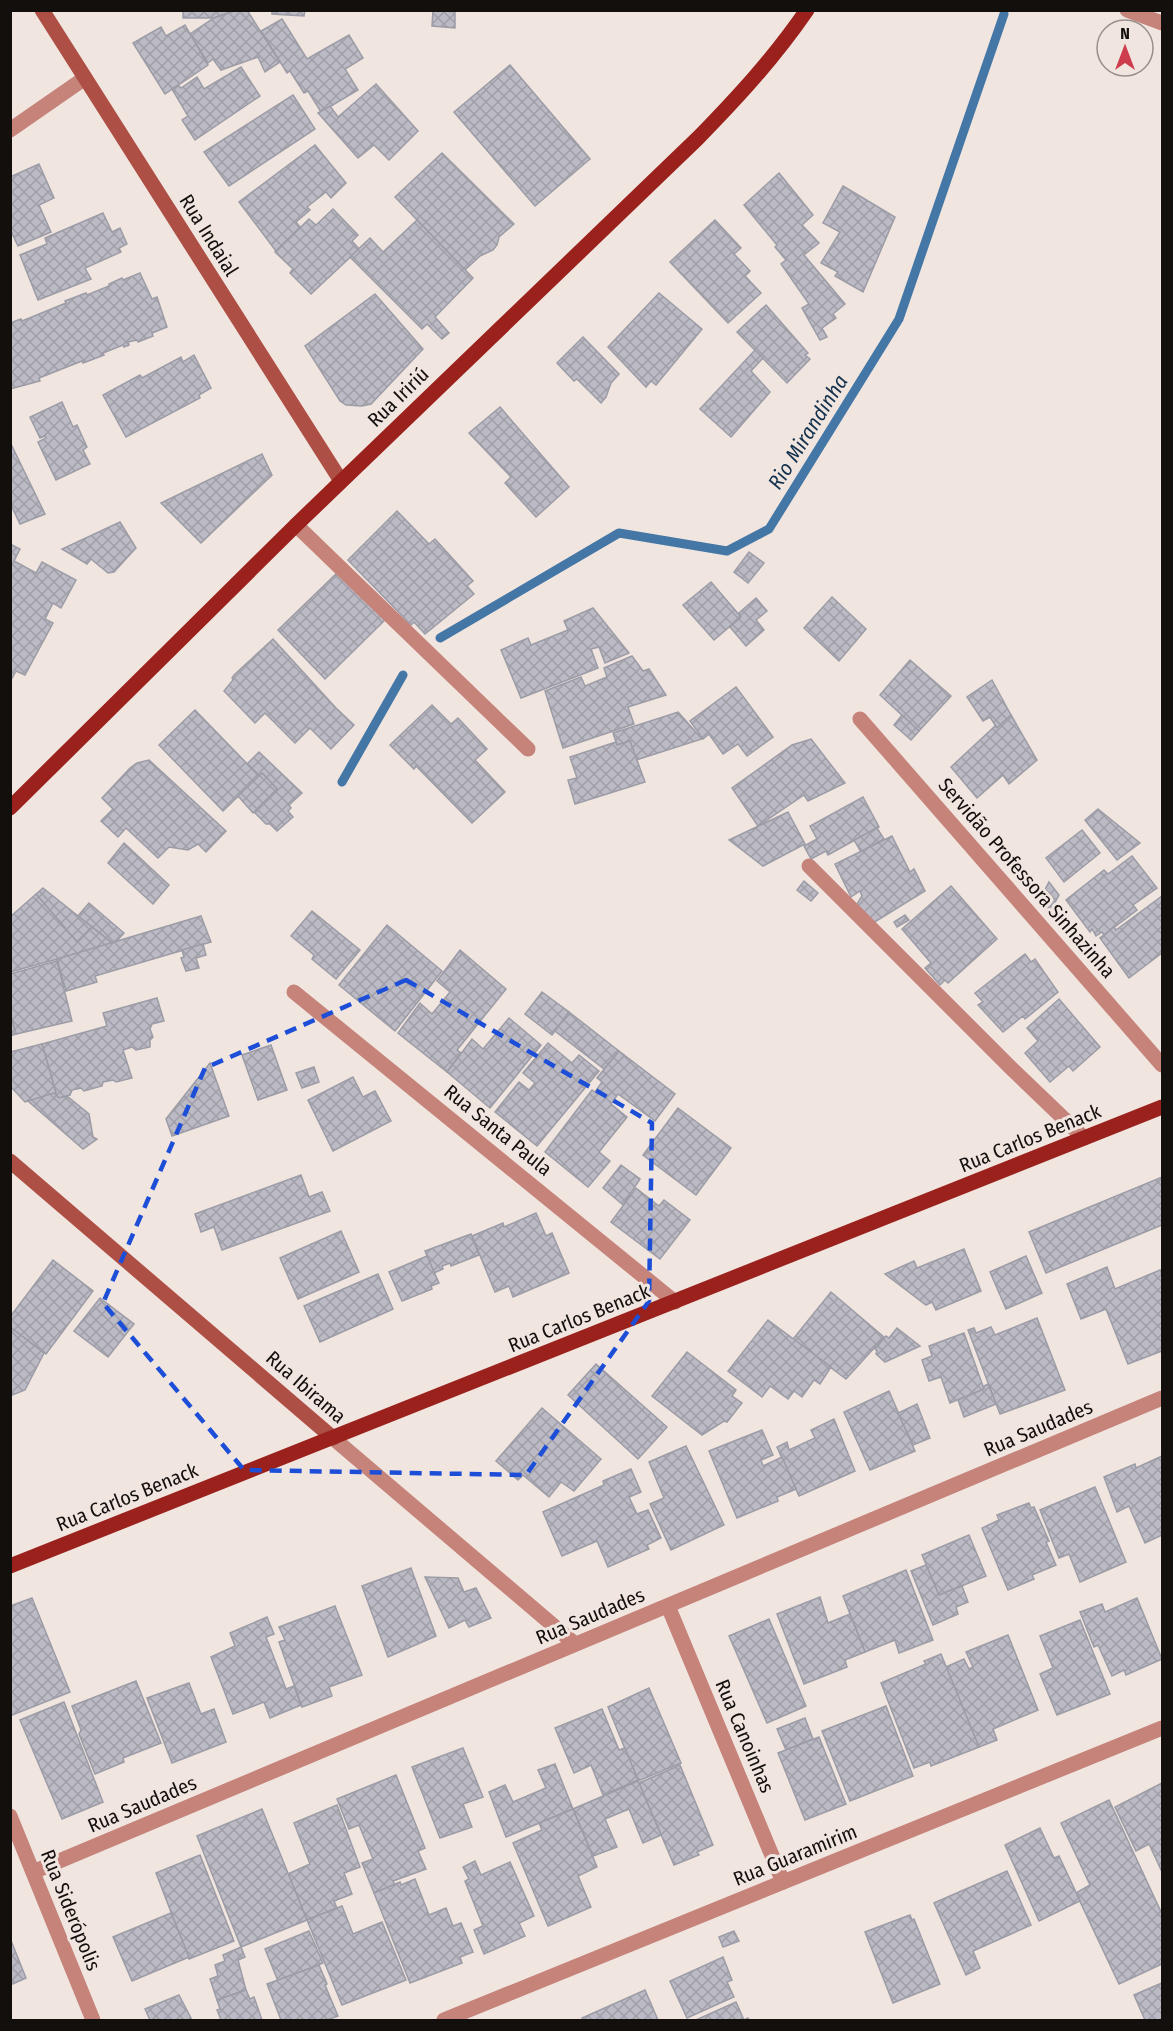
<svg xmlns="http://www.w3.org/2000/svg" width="1173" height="2031" font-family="'Fira Sans Condensed',sans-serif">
  <defs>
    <pattern id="building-cross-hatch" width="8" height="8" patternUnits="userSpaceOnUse" patternTransform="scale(1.5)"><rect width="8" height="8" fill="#bbbac5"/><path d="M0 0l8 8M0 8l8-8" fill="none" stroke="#a09fa8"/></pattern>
  </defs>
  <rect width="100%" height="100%" fill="#f1e5e0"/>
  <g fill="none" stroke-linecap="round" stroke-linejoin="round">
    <g stroke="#4477a6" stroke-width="9">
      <polyline points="440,638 619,533 727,551 769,529 899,319 1004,14"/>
      <polyline points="342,782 403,675"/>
    </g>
  </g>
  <g fill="url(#building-cross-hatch)" stroke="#9c9ca6" stroke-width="1.5">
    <polygon points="183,10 237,10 214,18 183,18"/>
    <polygon points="237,10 247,10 280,62 265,72 258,57 221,70 213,59 208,63 190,34 214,18"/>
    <polygon points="272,10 305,10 304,16 272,14"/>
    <polygon points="433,10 455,12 455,28 432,26"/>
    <polygon points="282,19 307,59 349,35 363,58 345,69 358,90 321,112 308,91 304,93 290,71 287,73 261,31"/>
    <polygon points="185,25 208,65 165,94 133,43 161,27 166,36"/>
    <polygon points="510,65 590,159 535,206 454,112"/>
    <polygon points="241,67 260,96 195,140 182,120 188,116 172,89 178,85 181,88 197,77 204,89"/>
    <polygon points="376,84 418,131 389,160 374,145 358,158 318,113 330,106 338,117"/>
    <polygon points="293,95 315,129 229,186 204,152"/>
    <polygon points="315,145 346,183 331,198 326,192 307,207 310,210 296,222 300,227 276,251 239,202"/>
    <polygon points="442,153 514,224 499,237 497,245 493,250 480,256 465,270 395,197"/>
    <polygon points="39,164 54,198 39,205 51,232 18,246 10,229 10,177"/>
    <polygon points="779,173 813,215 802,225 819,243 804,255 845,304 833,314 836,318 822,328 827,337 820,340 802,308 809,304 781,264 786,260 775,247 777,245 744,205"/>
    <polygon points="843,186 895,217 863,292 835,276 838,272 821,263 840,232 823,223"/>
    <polygon points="333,209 358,235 352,241 359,249 311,294 290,273 293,269 275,252 309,219 316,225"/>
    <polygon points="103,213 112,232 120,228 127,244 119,248 121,252 85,268 91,279 38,300 20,255 47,244 45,238"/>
    <polygon points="417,220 473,278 435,317 449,333 442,339 427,324 422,329 350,257 370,238 383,252"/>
    <polygon points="715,220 741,248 734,254 750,271 745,276 761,293 728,323 670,262"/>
    <polygon points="140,273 152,299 157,297 167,327 152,333 153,336 138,342 137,340 128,342 129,345 124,347 123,345 103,353 104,355 83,363 82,361 39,378 40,381 10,389 10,323 21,319 22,321 66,303 65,301 86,293 87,295 109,286 109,284 122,278 123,280"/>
    <polygon points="659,293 702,329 656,385 651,381 646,387 608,347"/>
    <polygon points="375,294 423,349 371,404 362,406 346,405 340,401 305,346"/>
    <polygon points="766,305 808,353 805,355 810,359 787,383 737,332"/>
    <polygon points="583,337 619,374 611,383 606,397 601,403 577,379 574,381 557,363"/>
    <polygon points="755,350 763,358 751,371 770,392 731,437 700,409"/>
    <polygon points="194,355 211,388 199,395 200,398 126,437 103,395 140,375 142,378 181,357 183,362"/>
    <polygon points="62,402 73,427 77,425 87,447 83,450 90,464 56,480 38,442 46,438 45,436 40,438 30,417"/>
    <polygon points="500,407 569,487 536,517 505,483 511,477 469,433"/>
    <polygon points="10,442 45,514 20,524 10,503"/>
    <polygon points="262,454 272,475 201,543 161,503"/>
    <polygon points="397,511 429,544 435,539 473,581 467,586 474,594 425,634 414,622 411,625 348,560"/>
    <polygon points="120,522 136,548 114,572 108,573 91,559 87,564 62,549"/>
    <polygon points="10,544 20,549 14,561 36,573 42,562 76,580 61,608 53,603 45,619 53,623 25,675 16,671 10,682"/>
    <polygon points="749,552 764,563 748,583 734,572"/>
    <polygon points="341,569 388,617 325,679 278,630"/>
    <polygon points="711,582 741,617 714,640 683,605"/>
    <polygon points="832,597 866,629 839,661 804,628"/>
    <polygon points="756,598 767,611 756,620 764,630 746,646 730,627 741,617 739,613"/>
    <polygon points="593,608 629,653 605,663 599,647 591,649 598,668 521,698 501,650 528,638 531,645 568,630 564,621"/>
    <polygon points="273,639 336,708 354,725 331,749 310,728 295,743 265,713 255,723 224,691 233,680 232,678 234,675"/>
    <polygon points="632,656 643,671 649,669 666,695 628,707 634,724 563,748 545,691 581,677 585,686 607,677 604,668"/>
    <polygon points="910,660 951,696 919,731 880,695"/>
    <polygon points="992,680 1011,715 997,728 990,717 983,721 967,697"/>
    <polygon points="736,687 773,737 747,756 738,744 723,754 709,734 703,739 690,721"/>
    <polygon points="432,705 451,724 458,718 487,749 475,760 505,792 472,823 416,766 414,769 390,745"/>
    <polygon points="195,710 259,776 223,811 159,745"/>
    <polygon points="678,712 702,739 636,760 630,741 617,745 613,733"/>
    <polygon points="902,715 919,731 911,740 894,725"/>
    <polygon points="1011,715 1037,760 1009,784 1003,775 977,798 951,767 995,726 997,728"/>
    <polygon points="811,739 845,783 808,801 804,795 758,826 732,788 792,745"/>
    <polygon points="630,741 645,782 575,804 568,780 577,778 570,757 616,742 617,745"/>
    <polygon points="259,752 302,793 289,805 291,808 288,811 293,817 277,831 270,824 266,824 254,812 277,789 262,773 259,776 247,764"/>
    <polygon points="149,760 226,831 206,852 198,844 188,850 169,847 158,858 126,828 118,837 101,821 113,809 102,798 130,768 137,763"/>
    <polygon points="262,773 277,789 253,813 238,796"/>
    <polygon points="863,797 879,827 828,855 826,851 811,859 804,846 817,839 810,826"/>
    <polygon points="1098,809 1140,843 1117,860 1085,820"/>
    <polygon points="788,812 805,844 763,866 729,840"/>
    <polygon points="877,828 884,839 861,852 854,840"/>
    <polygon points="1082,830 1100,853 1064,882 1046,858"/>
    <polygon points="892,836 910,872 914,869 925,891 873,923 855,907 862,896 860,891 851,897 835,864"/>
    <polygon points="124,843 169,885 153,904 108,863"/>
    <polygon points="1132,856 1157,888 1133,905 1137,910 1104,935 1102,932 1096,936 1092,929 1090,932 1066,900 1104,870 1108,874"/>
    <polygon points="804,881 818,893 811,901 797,890"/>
    <polygon points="1049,882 1059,895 1049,913 1039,901"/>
    <polygon points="951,886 997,939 948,983 945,980 940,985 925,968 931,963 902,929"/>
    <polygon points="43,888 92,927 77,942 36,894"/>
    <polygon points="36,894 77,942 92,927 113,944 10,972 10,917"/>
    <polygon points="1162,896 1162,953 1129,978 1100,938 1114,927 1116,930"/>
    <polygon points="89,903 124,933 115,943 113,943 78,916"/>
    <polygon points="312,911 360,950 336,979 312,959 314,955 291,936"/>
    <polygon points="905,915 909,920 897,927 894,922"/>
    <polygon points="201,916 211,942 95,976 97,982 66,991 57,959"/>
    <polygon points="387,925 442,971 395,1031 339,985"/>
    <polygon points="203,944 206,955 196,958 199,968 186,971 181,958 184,957 182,950"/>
    <polygon points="460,950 506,989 457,1050 461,1053 447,1072 398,1033 420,1003 432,1014 450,992 437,981"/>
    <polygon points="1025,954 1031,962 1035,959 1058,992 1025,1019 1023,1016 1003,1032 978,1005 983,1002 975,993"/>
    <polygon points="57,961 72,1021 16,1034 10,1013 10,974"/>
    <polygon points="542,992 569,1012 552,1035 525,1014"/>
    <polygon points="157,998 164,1021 152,1024 150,1029 153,1037 150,1040 150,1047 136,1050 132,1047 123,1050 132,1078 116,1082 113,1080 103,1082 102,1086 84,1091 81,1088 72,1090 70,1095 59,1098 54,1093 56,1093 42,1044 107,1026 103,1013"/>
    <polygon points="1059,999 1100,1047 1073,1071 1069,1066 1050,1082 1025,1053 1038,1041 1027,1028"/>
    <polygon points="569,1012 619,1051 604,1069 555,1031"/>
    <polygon points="10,1013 16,1034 10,1036"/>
    <polygon points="509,1018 541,1045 490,1108 447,1072 472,1039 483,1049"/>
    <polygon points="548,1043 572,1063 579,1055 599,1071 537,1146 495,1112 519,1082 529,1090 535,1083 523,1073"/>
    <polygon points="42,1044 56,1093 25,1102 10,1086 10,1052"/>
    <polygon points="271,1045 287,1090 258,1100 242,1055"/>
    <polygon points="619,1051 675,1094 655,1121 618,1094 611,1104 627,1117 599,1152 610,1161 588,1187 545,1152 592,1090 595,1092 602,1082 597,1078"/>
    <polygon points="210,1063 229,1116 172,1136 166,1119"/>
    <polygon points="314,1067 319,1082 302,1088 296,1073"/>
    <polygon points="353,1077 363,1097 375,1091 391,1121 333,1151 308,1100"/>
    <polygon points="54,1093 59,1098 67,1096 89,1114 93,1137 97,1139 83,1149 28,1101"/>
    <polygon points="678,1108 731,1148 696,1195 643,1155"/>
    <polygon points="621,1165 640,1179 623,1205 603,1188"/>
    <polygon points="301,1175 309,1197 322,1192 330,1211 222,1250 214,1227 201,1232 195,1214"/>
    <polygon points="1162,1177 1162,1225 1046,1273 1029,1232"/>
    <polygon points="636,1188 659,1206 664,1200 690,1220 660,1259 611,1222"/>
    <polygon points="536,1213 546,1236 552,1233 569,1273 513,1297 509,1286 495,1292 472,1236 503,1223 504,1227"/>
    <polygon points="341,1231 359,1272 298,1299 280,1258"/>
    <polygon points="471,1234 479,1255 451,1266 450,1263 442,1266 443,1269 434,1273 425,1251"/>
    <polygon points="964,1249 981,1291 936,1310 932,1302 926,1305 885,1274 914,1261 917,1268"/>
    <polygon points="427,1256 439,1283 431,1286 432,1289 402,1301 389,1272"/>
    <polygon points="1026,1256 1042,1293 1006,1309 990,1272"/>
    <polygon points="53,1260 93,1291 46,1354 10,1327 10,1317"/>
    <polygon points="1107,1267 1115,1289 1160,1270 1162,1274 1162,1351 1128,1364 1106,1309 1081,1319 1067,1284"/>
    <polygon points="378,1274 393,1309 320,1342 304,1306"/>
    <polygon points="831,1292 884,1337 846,1379 793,1339"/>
    <polygon points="100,1298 134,1324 108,1357 74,1331"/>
    <polygon points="1037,1318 1065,1390 1000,1414 968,1330 974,1328 976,1333 991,1327 995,1335"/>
    <polygon points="768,1320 831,1367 820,1384 814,1380 802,1397 794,1391 788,1399 770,1386 762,1397 728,1371"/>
    <polygon points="10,1327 44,1353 25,1390 10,1396"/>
    <polygon points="897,1328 920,1346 885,1362 876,1354 877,1351 875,1349 886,1336 889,1338"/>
    <polygon points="964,1333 984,1389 950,1403 941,1377 929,1381 922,1360 932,1356 929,1346"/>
    <polygon points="687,1352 736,1390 732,1396 742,1403 727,1422 724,1421 702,1435 652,1396"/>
    <polygon points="596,1364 667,1427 638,1459 568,1395"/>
    <polygon points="988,1384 996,1404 964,1417 958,1400 984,1389 984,1386"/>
    <polygon points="889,1391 915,1451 870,1470 844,1412"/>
    <polygon points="917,1404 930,1438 913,1445 898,1413"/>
    <polygon points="542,1408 601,1459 574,1491 561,1482 549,1497 523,1475 518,1480 496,1461"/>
    <polygon points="834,1419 855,1471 799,1496 777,1447 787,1442 789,1450 815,1438 811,1430"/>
    <polygon points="762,1430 773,1455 761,1460 763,1466 782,1457 796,1489 777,1497 778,1501 737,1518 709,1451"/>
    <polygon points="686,1446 724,1525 671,1550 650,1504 664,1498 649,1462"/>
    <polygon points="1162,1456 1162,1535 1145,1543 1129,1506 1117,1512 1104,1477 1135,1464 1136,1468"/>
    <polygon points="631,1469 641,1492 629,1497 637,1514 648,1510 661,1538 647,1545 649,1549 608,1567 597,1541 562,1556 543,1512 604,1485 603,1481"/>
    <polygon points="1095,1487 1126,1562 1080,1582 1069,1554 1059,1558 1040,1510"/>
    <polygon points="1029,1503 1031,1508 1034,1507 1049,1541 1046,1542 1056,1565 1032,1575 1034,1579 1008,1590 982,1528 999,1520 997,1515"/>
    <polygon points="969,1535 986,1576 939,1595 922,1555"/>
    <polygon points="926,1565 939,1595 962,1586 968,1602 956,1607 958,1614 933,1625 911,1571"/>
    <polygon points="411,1568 436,1636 388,1657 362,1586"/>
    <polygon points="906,1570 933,1640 899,1653 895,1640 865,1652 843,1596"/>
    <polygon points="425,1577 458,1578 464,1592 476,1588 491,1618 469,1627 465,1620 449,1628"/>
    <polygon points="820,1597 828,1623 850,1614 865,1652 845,1660 847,1667 804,1684 777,1614"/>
    <polygon points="32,1598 70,1692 10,1716 10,1606"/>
    <polygon points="1137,1598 1162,1659 1126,1675 1124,1670 1112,1676 1098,1645 1094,1647 1080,1612 1102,1604 1105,1612"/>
    <polygon points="335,1606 362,1675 329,1687 332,1696 302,1707 279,1642 285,1640 279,1627"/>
    <polygon points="267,1617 274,1634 266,1637 286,1689 294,1686 301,1705 270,1718 264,1702 233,1714 211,1657 235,1646 230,1633"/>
    <polygon points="769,1619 806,1706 767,1723 729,1636"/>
    <polygon points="1080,1620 1110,1694 1057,1715 1040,1674 1053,1668 1040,1636"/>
    <polygon points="1008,1635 1038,1710 993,1729 997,1740 979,1747 946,1667 964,1659 969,1669 973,1667 966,1652"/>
    <polygon points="941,1654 979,1747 931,1766 930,1762 914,1768 881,1683 926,1664 924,1661"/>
    <polygon points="136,1681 161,1743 123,1758 124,1762 95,1774 79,1734 81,1730 72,1706"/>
    <polygon points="189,1683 201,1714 214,1709 226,1742 172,1763 147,1698"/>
    <polygon points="649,1688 681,1763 638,1781 608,1707"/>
    <polygon points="64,1702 103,1802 62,1819 20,1720"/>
    <polygon points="886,1706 913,1776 850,1801 822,1731"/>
    <polygon points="602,1709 619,1750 625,1748 638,1780 603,1795 591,1765 574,1773 555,1728"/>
    <polygon points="805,1718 813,1739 786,1750 777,1729"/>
    <polygon points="819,1737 846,1804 805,1820 778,1753"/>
    <polygon points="463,1748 483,1797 463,1804 472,1827 440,1838 412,1767"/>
    <polygon points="555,1764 573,1809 506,1837 489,1792 505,1785 513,1802 546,1788 538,1770"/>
    <polygon points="680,1765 713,1845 697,1852 699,1855 674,1865 639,1783"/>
    <polygon points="396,1775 425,1848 418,1851 426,1869 393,1881 395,1885 374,1893 362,1863 373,1859 359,1825 349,1829 337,1799"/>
    <polygon points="638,1781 661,1835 643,1843 629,1809 605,1819 617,1847 593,1856 573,1809"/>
    <polygon points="1162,1783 1162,1872 1149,1844 1136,1851 1115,1807"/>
    <polygon points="1109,1800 1162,1914 1162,1964 1119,1984 1076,1893 1090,1885 1061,1823"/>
    <polygon points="337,1805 360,1867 344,1873 352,1894 334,1901 337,1908 307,1920 288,1874 310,1864 294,1823"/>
    <polygon points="262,1809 307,1920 241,1947 197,1836"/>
    <polygon points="573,1809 597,1867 578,1876 591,1907 548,1926 513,1843 542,1830 539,1823"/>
    <polygon points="1040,1828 1054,1858 1059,1856 1080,1901 1039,1921 1005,1845"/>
    <polygon points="200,1855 234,1941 189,1959 156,1873"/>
    <polygon points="475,1861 481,1875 510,1862 534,1916 519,1923 525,1936 484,1954 474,1930 483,1926 465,1881 469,1879 463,1867"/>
    <polygon points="1007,1871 1031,1925 973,1951 980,1968 966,1975 934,1903"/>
    <polygon points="415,1879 429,1915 446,1908 453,1926 461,1923 473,1952 460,1957 462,1963 410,1983 374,1893 400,1882 401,1885"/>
    <polygon points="342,1906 353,1934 382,1922 406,1980 342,2005 307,1920"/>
    <polygon points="171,1913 189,1957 132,1981 113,1937"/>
    <polygon points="910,1915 912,1920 914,1919 940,1984 893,2003 865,1932"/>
    <polygon points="309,1931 323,1963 278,1981 265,1949"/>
    <polygon points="734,1931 739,1941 723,1947 719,1937"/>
    <polygon points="10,1938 26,1978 10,1985"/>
    <polygon points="241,1947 245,1957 238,1960 246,1990 217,2000 210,1979 218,1976 215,1965 225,1961 223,1955"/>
    <polygon points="723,1957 732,1980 727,1982 734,1997 687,2018 670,1981"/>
    <polygon points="319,1965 327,1984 325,1985 338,2016 327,2020 281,2020 267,1984"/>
    <polygon points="1162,1983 1162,2020 1145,2020 1134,1995"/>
    <polygon points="246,1990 250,1999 254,1997 262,2020 221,2020 217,2010 220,2009 217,2000"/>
    <polygon points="645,1990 658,2020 584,2020 582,2018"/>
    <polygon points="179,1995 192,2020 150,2020 145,2009"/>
    <polygon points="736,2002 744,2020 748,2018 749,2020 696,2020"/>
  </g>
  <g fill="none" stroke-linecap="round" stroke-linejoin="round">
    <polyline stroke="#c5837a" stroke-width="15" points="809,866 1011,1068 1084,1138"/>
    <g stroke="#c5837a" stroke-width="15">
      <polyline points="1127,10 1162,23"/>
      <polyline points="10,130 85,78"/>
      <polyline points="296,525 528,749"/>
      <polyline points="860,719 1162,1065"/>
      <polyline points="294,992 675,1302"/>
      <polyline points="333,1438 575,1644"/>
      <polyline points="668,1606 783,1882"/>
      <polyline points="10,1816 93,2020"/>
      <polyline points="33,1872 1162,1398"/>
      <polyline points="444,2020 1162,1728"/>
    </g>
    <g stroke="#ae4f45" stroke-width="15">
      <polyline points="42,10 341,481"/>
      <polyline points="10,1161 333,1438"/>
    </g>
    <g stroke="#9a211c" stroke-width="15">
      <path d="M10,808L296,525L698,138C738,97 774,58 807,10"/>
      <polyline points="10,1566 1162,1107"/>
    </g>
  </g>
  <path fill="none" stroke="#1d4ed8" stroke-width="4.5" stroke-dasharray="12 8" stroke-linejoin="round" d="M406,980L652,1123L649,1301L526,1475L244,1470L103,1303L205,1068Z"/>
  <g text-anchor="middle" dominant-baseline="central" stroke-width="6" stroke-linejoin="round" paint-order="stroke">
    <g font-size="20" fill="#130f0d" stroke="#f1e5e0">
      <text transform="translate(209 235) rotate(58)">Rua Indaial</text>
      <text transform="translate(398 397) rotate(-44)">Rua Iririú</text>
      <text transform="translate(1027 878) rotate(49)">Servidão Professora Sinhazinha</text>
      <text transform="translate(498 1130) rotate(39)">Rua Santa Paula</text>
      <text transform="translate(1030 1138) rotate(-22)">Rua Carlos Benack</text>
      <text transform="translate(579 1318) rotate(-22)">Rua Carlos Benack</text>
      <text transform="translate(306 1387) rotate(41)">Rua Ibirama</text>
      <text transform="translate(1038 1428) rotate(-23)">Rua Saudades</text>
      <text transform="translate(127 1497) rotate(-22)">Rua Carlos Benack</text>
      <text transform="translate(590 1616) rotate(-23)">Rua Saudades</text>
      <text transform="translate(745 1736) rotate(67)">Rua Canoinhas</text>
      <text transform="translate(142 1804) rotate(-23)">Rua Saudades</text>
      <text transform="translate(795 1855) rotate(-22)">Rua Guaramirim</text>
      <text transform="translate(71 1910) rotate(68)">Rua Siderópolis</text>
    </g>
    <g font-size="21" font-style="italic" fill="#12314d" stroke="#f1e5e0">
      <text transform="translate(808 432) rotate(-58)">Rio Mirandinha</text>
    </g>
  </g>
  <rect width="1173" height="2031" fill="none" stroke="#130f0d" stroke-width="24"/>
  <g transform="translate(1125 48)"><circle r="28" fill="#f1e5e0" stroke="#988f8c" stroke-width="1.5"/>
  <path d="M0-4.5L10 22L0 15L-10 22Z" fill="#ce3d4e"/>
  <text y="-9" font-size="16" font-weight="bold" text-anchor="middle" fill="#130f0d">N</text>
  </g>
</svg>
